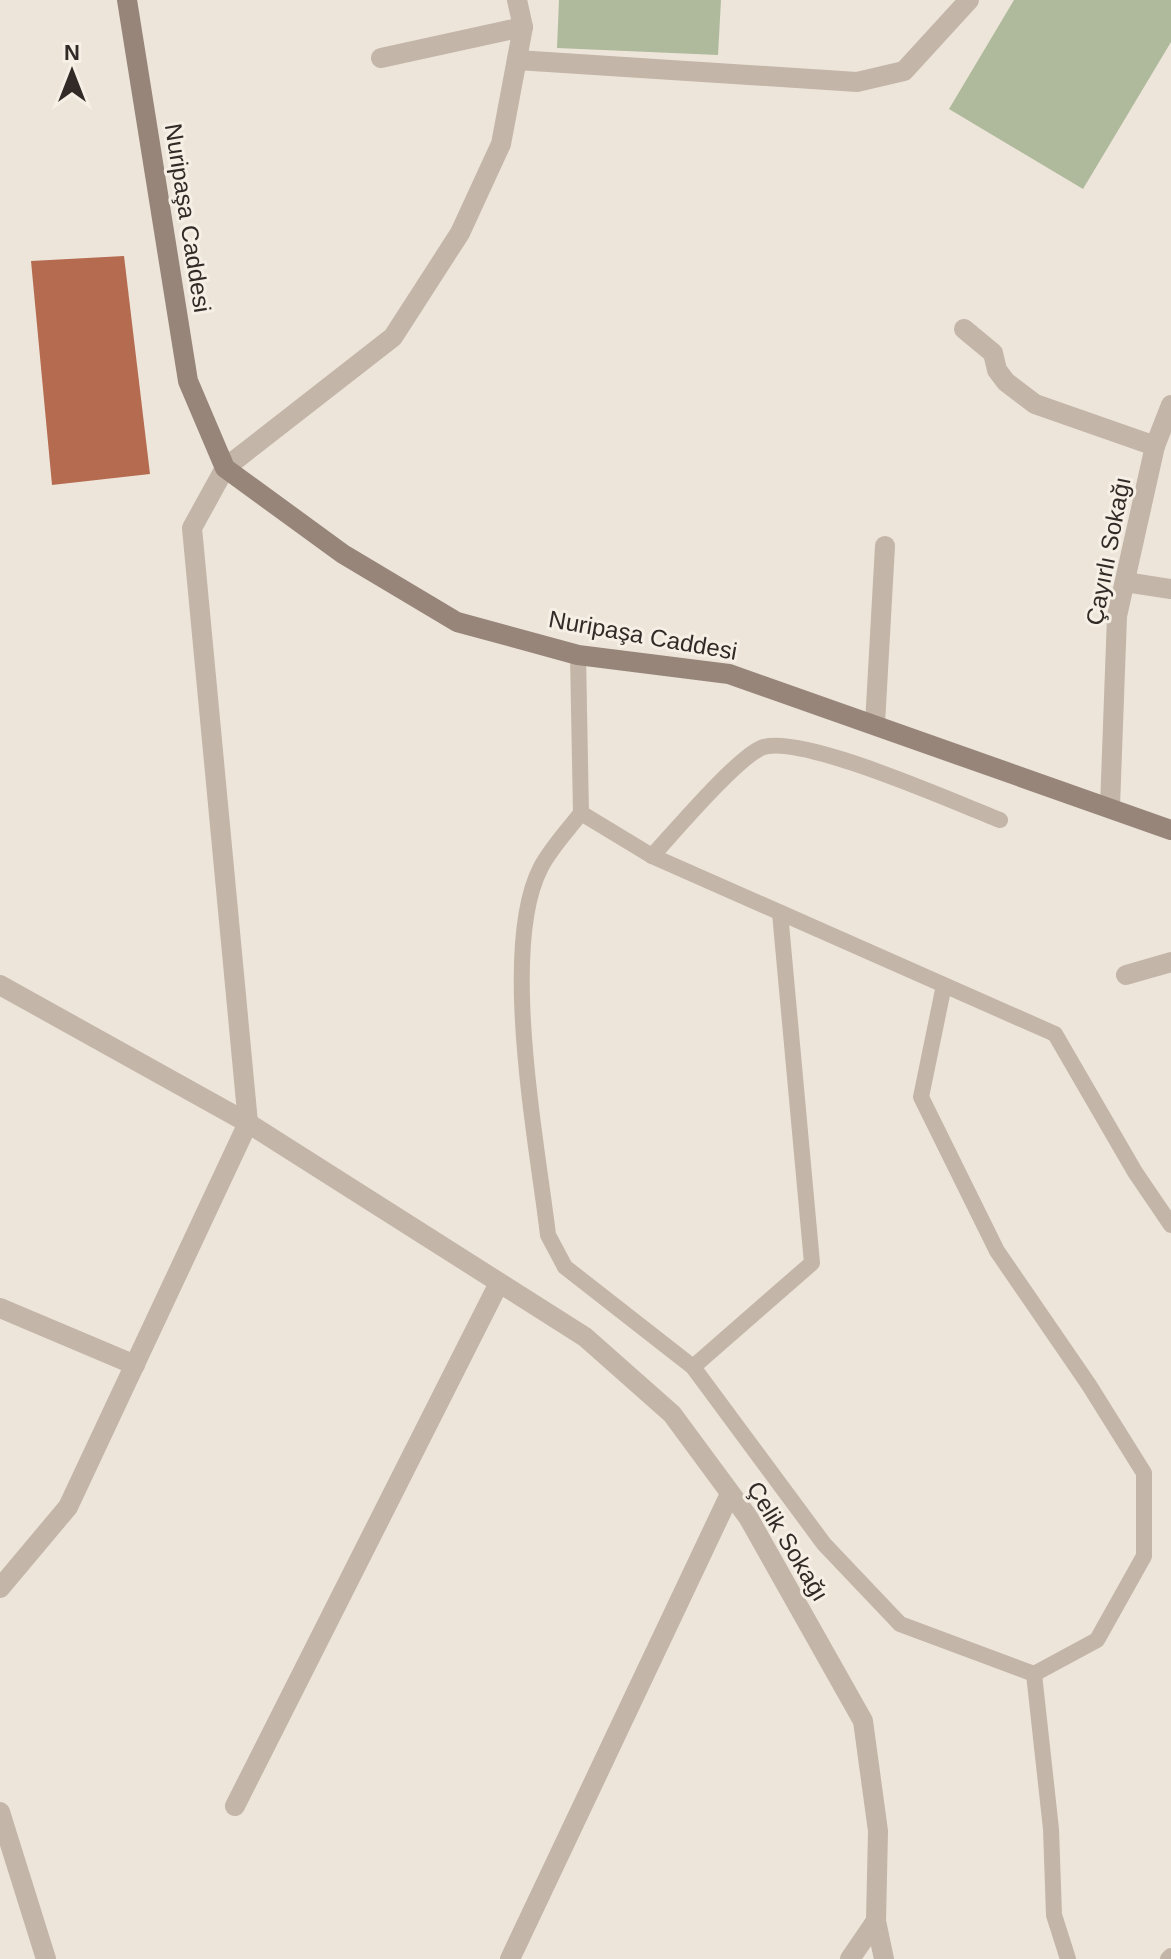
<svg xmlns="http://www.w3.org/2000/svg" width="1171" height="1959" font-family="Helvetica,sans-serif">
  <rect width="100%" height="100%" fill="#ede5da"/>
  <g fill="#afba9c">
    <polygon points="559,0 721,0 718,55 557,48"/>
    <polygon points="1014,0 1171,0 1171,42 1083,189 949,109"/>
  </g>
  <polygon fill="#b56b4f" points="124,256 150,474 52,485 31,261"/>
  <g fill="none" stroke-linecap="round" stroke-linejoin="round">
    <g stroke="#c3b5a7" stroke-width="16">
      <polyline points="578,655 581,813 652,856 1055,1034 1135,1172 1171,1225"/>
      <path d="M581,813C568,830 551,848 541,867C499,947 537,1142 548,1235L565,1267L693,1367L824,1544L900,1624L1034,1674"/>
      <path d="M652,856C674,832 736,759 761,748C798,732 956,803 1000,820"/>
      <polyline points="944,985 921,1097 997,1251 1089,1385 1144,1473 1144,1556 1097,1640 1034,1674"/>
      <polyline points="693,1367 812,1263 780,913"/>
      <polyline points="1034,1674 1051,1829 1054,1915 1068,1959"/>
      <polyline points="1168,1959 1171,1956"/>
    </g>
    <g stroke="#c3b5a7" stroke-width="20">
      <polyline points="381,58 523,27"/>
      <polyline points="517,60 857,82 904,71 969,0"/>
      <polyline points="964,329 993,353 997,370 1006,382 1035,404 1155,446"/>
      <polyline points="1125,582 1171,589"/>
      <polyline points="875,724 885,546"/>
      <polyline points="1110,807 1117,616 1155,446 1171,405"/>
      <polyline points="1126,975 1171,962"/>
      <polyline points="0,985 248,1123 585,1337 672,1414 748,1517 863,1721 878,1831 876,1921 884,1959"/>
      <polyline points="0,1308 135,1365"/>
      <polyline points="0,1588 68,1507 248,1123 192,528 225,468 393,337 460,233 501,144 523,27 517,0"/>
      <polyline points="235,1806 499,1283"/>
      <polyline points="0,1812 46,1959"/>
      <polyline points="510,1959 730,1494"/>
      <polyline points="850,1959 876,1921"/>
    </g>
    <polyline stroke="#978579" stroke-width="20" points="127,0 188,381 225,468 343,554 457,622 578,655 729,674 1171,830"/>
  </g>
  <g text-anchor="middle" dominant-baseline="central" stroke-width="6" stroke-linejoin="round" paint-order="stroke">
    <g font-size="24" fill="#312a27" stroke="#f6efe5">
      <text transform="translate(188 218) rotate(81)">Nuripaşa Caddesi</text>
      <text transform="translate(1108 551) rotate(-79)">Çayırlı Sokağı</text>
      <text transform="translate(643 635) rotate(10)">Nuripaşa Caddesi</text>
      <text transform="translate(788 1541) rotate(59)">Çelik Sokağı</text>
    </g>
  </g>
  <g transform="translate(72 72)" stroke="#f6efe5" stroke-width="6" paint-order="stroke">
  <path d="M0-6L14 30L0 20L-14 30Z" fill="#312a27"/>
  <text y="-12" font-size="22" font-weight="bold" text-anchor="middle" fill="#312a27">N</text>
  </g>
</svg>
